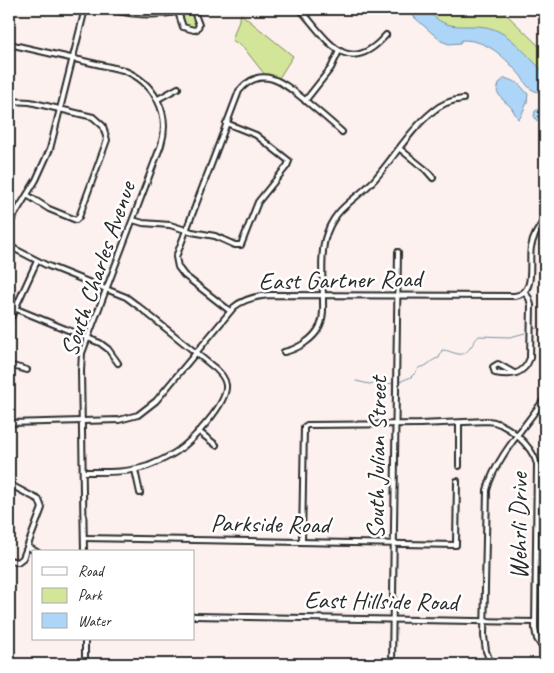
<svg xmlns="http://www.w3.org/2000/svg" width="554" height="673" font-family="Caveat,sans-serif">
  <rect width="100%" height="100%" fill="#fcf1ee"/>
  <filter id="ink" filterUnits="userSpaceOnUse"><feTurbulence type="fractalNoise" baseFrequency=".02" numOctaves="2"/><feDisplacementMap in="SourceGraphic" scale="10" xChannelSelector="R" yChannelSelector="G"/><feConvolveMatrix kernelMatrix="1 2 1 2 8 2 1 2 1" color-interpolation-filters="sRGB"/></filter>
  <g filter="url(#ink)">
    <g fill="#d3e599" stroke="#7f8862">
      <polygon points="418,9 501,9 545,52 545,81 504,45 450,36"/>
      <polygon points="190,11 193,13 197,24 194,29 184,24 183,15"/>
      <polygon points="241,14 293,56 279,78 265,75 244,48 232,40"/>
      <polygon points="9,196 21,204 9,222"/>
    </g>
    <g fill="#acd5f7" stroke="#7891a5">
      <path d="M407,9H427C449,38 471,18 498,31C515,39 531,60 545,73V95C541,92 535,92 531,89C526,86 524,80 521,76C505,58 489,40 462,40L460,43L449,44L441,41L415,18Z"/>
      <polygon points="505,78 518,83 528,94 527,103 520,118 518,119 511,107 503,100 497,92 499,83"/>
      <polygon points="542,108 545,109 545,124 537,121 534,116 535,111"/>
    </g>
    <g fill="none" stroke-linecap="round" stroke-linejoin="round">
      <g stroke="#7891a5" stroke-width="1">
        <polyline points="533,329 537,328 545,332"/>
        <path d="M418,369L420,367C427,368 431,359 439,358L442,350C449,350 452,353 458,354C469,356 472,342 479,336L510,337L525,333"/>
        <polyline points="356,381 369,384 381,382 394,384"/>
        <polyline points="399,382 411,377 417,371"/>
      </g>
      <defs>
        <g id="minor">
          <path d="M108,9C134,15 161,18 187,9"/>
          <path d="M300,9C326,38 347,80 386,35"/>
          <polyline points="178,12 183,27 194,30 197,29 199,25 193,9"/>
          <path d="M9,44L123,70C154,82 171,113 161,145L82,353L81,371L84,552"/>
          <polyline points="158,99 178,88"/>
          <polyline points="9,101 30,102 93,117 103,126 107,140 79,217 76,220 49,209 27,195"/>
          <polyline points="305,101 331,68 339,51"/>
          <polyline points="400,149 426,170 433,178"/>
          <polyline points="133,220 143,223 170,225 192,232 215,236 235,245 241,245 258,202 287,166 289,161 256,135 226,123"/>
          <polyline points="9,224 36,180 50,149 85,9"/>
          <path d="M9,246L46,265L126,297L138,306L216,369C221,374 225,378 226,385C228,404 191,442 176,452C167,458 158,462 148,466C128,473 105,472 83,472"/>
          <polyline points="9,306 100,343 108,349 118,363"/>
          <path d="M230,311L184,275L178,267L176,257L239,91C262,63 285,84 306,101C318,111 330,121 342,132"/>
          <polyline points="9,322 37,261"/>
          <path d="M284,352C298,349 314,339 320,326C324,318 323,309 323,300C323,280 320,259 325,239C334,206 356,201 375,179C394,157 410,130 432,112C441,104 451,100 463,99"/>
          <polyline points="9,365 27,370"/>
          <path d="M514,373L498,364L493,367L495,373C511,376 524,375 530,358L531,305L529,298L525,293"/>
          <path d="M9,423L119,420L138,415L156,401L234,307C244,299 257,296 270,295L514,296C537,294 528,264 531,247C533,237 539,227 545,219"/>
          <polyline points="198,431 216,445"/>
          <polyline points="459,466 459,423"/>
          <polyline points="135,470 140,493"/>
          <polyline points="9,484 39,500 42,508 23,558 18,562 9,560"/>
          <polyline points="84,538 456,545 457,481"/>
          <path d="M302,542L304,427L307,425L420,424L487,421C506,421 532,446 537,464L535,629L537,639L545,652"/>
          <polyline points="28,547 37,552"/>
          <polyline points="194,616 535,622"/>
          <polyline points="85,639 85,664"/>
          <polyline points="392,664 398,252"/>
          <path d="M491,664L486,651L484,636L487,490C494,460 527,424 545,398"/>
        </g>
      </defs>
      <use href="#minor" stroke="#2b2b2b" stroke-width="8"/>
      <use href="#minor" stroke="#fff" stroke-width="4"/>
    </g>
  </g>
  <g text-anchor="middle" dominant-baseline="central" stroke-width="5" stroke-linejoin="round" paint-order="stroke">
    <g font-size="25" fill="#2b2b2b" stroke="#fff">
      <text transform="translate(98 269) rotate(-71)">South Charles Avenue</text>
      <text transform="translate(340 280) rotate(-1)">East Gartner Road</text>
      <text transform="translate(377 458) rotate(-89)">South Julian Street</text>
      <text transform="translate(270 524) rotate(1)">Parkside Road</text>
      <text transform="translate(519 526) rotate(-90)">Wehrli Drive</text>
      <text transform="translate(381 601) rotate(1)">East Hillside Road</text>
    </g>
  </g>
  <rect width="554" height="673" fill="none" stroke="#fff" stroke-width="30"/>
  <rect x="15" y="15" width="524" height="643" fill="none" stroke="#2b2b2b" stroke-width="2" filter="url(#ink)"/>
  <rect x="32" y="550" width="162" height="90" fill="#ffffff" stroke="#aaaaaa"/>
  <rect x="42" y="567" width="25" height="8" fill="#ffffff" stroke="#aaaaaa"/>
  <text x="78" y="576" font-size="15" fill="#2b2b2b">Road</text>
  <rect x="42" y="588" width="25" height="15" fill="#d3e599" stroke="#aaaaaa"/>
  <text x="78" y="600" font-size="15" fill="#2b2b2b">Park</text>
  <rect x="42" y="613" width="25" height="15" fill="#acd5f7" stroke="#aaaaaa"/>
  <text x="78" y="626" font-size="15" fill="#2b2b2b">Water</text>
</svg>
